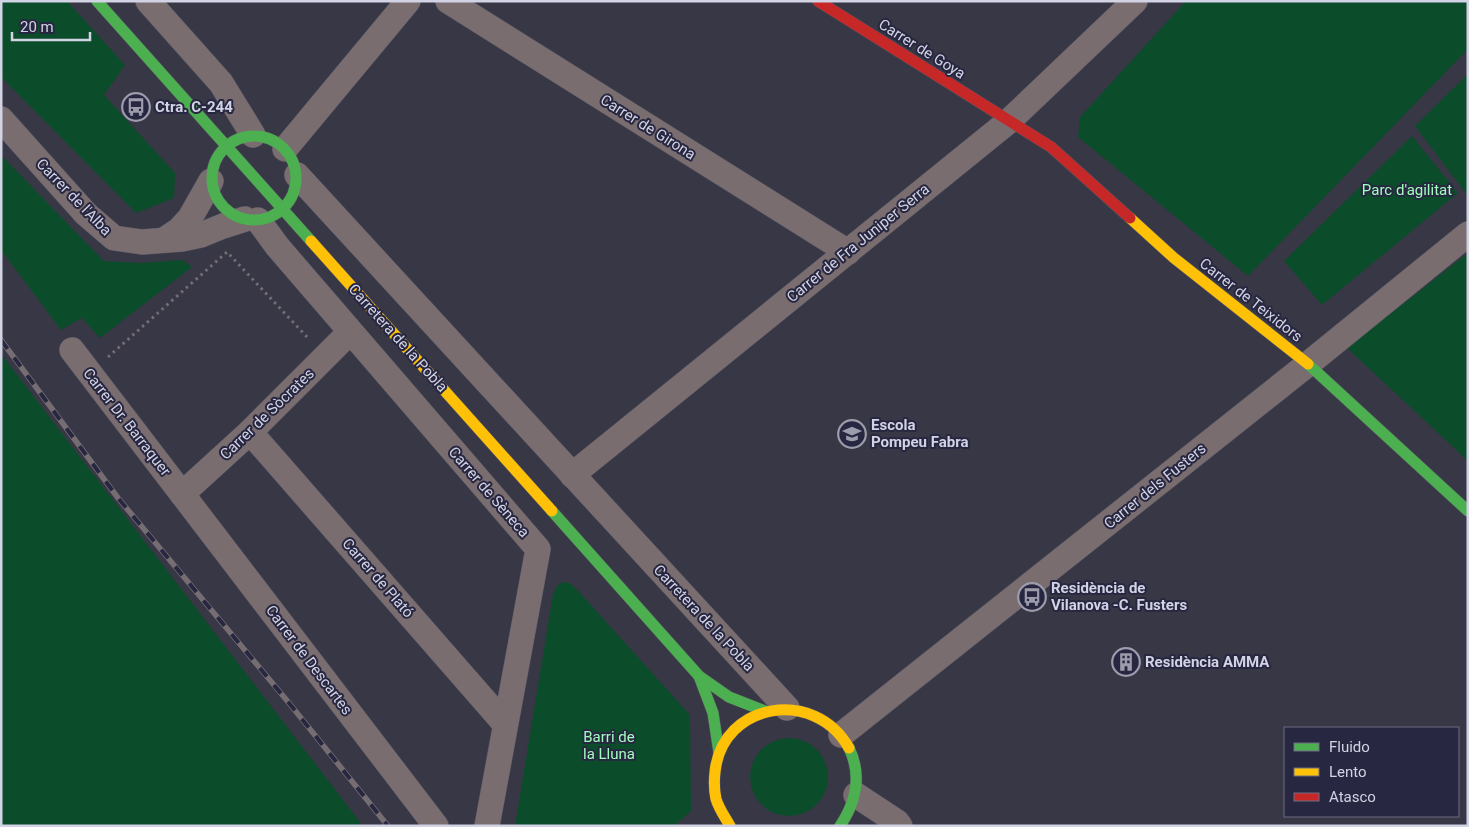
<svg xmlns="http://www.w3.org/2000/svg" width="1469" height="827" font-family="Roboto,sans-serif">
  <rect width="100%" height="100%" fill="#383745"/>
  <g fill="#0b4c2b">
    <polygon points="1,1 67,1 125,65 104,95 175,173 174,198 136,213 1,77"/>
    <polygon points="1186,1 1468,1 1468,49 1248,276 1078,137 1080,117"/>
    <polygon points="1468,74 1468,196 1415,126"/>
    <polygon points="1412,136 1458,193 1322,305 1284,261"/>
    <polygon points="1,155 104,261 140,263 182,260 192,267 100,338 82,318 61,330 1,250"/>
    <polygon points="1468,253 1468,461 1347,348"/>
    <polygon points="1,354 363,826 1,826"/>
    <polygon points="563,582 570,583 579,592 690,715 691,811 674,826 515,826 553,594 557,586"/>
    <circle cx="789" cy="777" r="39"/>
  </g>
  <g fill="none" stroke-linecap="round" stroke-linejoin="round">
    <defs>
      <g id="street">
        <polyline points="148,1 221,83 253,135"/>
        <polyline points="448,1 848,252"/>
        <polyline points="1,119 86,214 114,238 142,242 182,239 201,235 223,226 245,219"/>
        <polyline points="285,149 408,1"/>
        <polyline points="297,175 787,708"/>
        <polyline points="258,220 277,246 538,549 487,826"/>
        <polyline points="164,240 179,230 190,218 211,181"/>
        <polyline points="72,350 436,826"/>
        <polyline points="250,432 505,724"/>
        <polyline points="572,475 1009,121 1135,1"/>
        <polyline points="182,494 250,432 350,332"/>
        <polyline points="841,735 1308,364 1468,234"/>
        <polyline points="856,795 897,822 900,826"/>
      </g>
      <g id="fast">
        <polyline points="97,1 311,241"/>
        <circle cx="254" cy="178" r="42"/>
        <polyline points="1308,364 1468,511"/>
        <polyline points="552,511 699,676 729,697 765,711"/>
        <polyline points="699,676 713,713 719,753"/>
        <path d="M840,826C856,802 862,775 849,748"/>
      </g>
      <g id="slow">
        <polyline points="1130,218 1174,258 1308,364"/>
        <polyline points="311,241 552,511"/>
        <path d="M730,826C725,817 719,809 716,799C714,790 714,781 715,772C722,702 815,687 849,748"/>
      </g>
      <polyline id="jam" points="818,1 1051,147 1130,218"/>
    </defs>
    <use href="#street" stroke="#555461" stroke-width="26"/>
    <use href="#fast" stroke="#555461" stroke-width="12"/>
    <use href="#slow" stroke="#555461" stroke-width="12"/>
    <use href="#jam" stroke="#555461" stroke-width="12"/>
    <polyline stroke="#756d73" stroke-width="3" stroke-dasharray="2.5 4" stroke-linecap="butt" points="108,357 227,252 308,338"/>
    <use href="#street" stroke="#796d70" stroke-width="25"/>
    <use href="#fast" stroke="#4caf50" stroke-width="11"/>
    <use href="#slow" stroke="#ffc107" stroke-width="11"/>
    <use href="#jam" stroke="#c62828" stroke-width="11"/>
    <defs>
      <polyline id="rail" points="1,340 118,498 289,703 388,826"/>
    </defs>
    <use href="#rail" stroke="#766d73" stroke-width="5.5"/>
    <use href="#rail" stroke="#282741" stroke-width="4" stroke-dasharray="11" stroke-linecap="butt"/>
  </g>
  <defs>
    <symbol id="bus-ring" viewBox="-11 -11 22 22"><circle r="9.5" fill="#282741" stroke="#9c9cac" stroke-width="1.5"/><path d="M-5-6H5V4H4V6H2V4H-2V6H-4V4H-5ZM-3.5-4V0h7V-4ZM-3.5 1.2v1.5H-2V1.2ZM2 1.2v1.5H3.5V1.2Z" fill="#9c9cac"/></symbol>
    <symbol id="school-ring" viewBox="-11 -11 22 22"><circle r="9.5" fill="#282741" stroke="#9c9cac" stroke-width="1.5"/><path d="M0-5L7-2L0 1L-7-2ZM-4 1L0 2.5L4 1V4Q0 6-4 4Z" fill="#9c9cac"/></symbol>
    <symbol id="building-ring" viewBox="-11 -11 22 22"><circle r="9.5" fill="#282741" stroke="#9c9cac" stroke-width="1.5"/><path d="M-4-6H4V6H1V3H-1V6H-4ZM-2.5-4.3h1.7v1.8h-1.7ZM.8-4.3h1.7v1.8H.8ZM-2.5-1h1.7V.8h-1.7ZM.8-1h1.7V.8H.8Z" fill="#9c9cac"/></symbol>
  </defs>
  <g fill-rule="evenodd">
    <use href="#bus-ring" x="120" y="91" width="32" height="32"/>
    <use href="#school-ring" x="836" y="418" width="32" height="32"/>
    <use href="#bus-ring" x="1016" y="581" width="32" height="32"/>
    <use href="#building-ring" x="1110" y="646" width="32" height="32"/>
  </g>
  <g text-anchor="middle" dominant-baseline="central" stroke-width="4" stroke-linejoin="round" paint-order="stroke">
    <g font-size="15" fill="#d2d3e4" stroke="#282741">
      <text transform="translate(922 49) rotate(32)">Carrer de Goya</text>
      <text transform="translate(648 127) rotate(32)">Carrer de Girona</text>
      <text transform="translate(74 197) rotate(46)">Carrer de l'Alba</text>
      <text transform="translate(858 243) rotate(-39)">Carrer de Fra Juniper Serra</text>
      <text transform="translate(1251 300) rotate(38)">Carrer de Teixidors</text>
      <text transform="translate(398 338) rotate(48)">Carretera de la Pobla</text>
      <text transform="translate(267 414) rotate(-44)">Carrer de Sòcrates</text>
      <text transform="translate(127 422) rotate(52)">Carrer Dr. Barraquer</text>
      <text transform="translate(1155 486) rotate(-39)">Carrer dels Fusters</text>
      <text transform="translate(489 492) rotate(49)">Carrer de Sèneca</text>
      <text transform="translate(378 578) rotate(49)">Carrer de Plató</text>
      <text transform="translate(704 618) rotate(47)">Carretera de la Pobla</text>
      <text transform="translate(309 660) rotate(53)">Carrer de Descartes</text>
    </g>
    <g font-size="15" font-weight="bold" fill="#d2d3e4" stroke="#282741" text-anchor="start">
      <text x="155" y="107">Ctra. C-244</text>
      <text x="871" y="425">Escola<tspan x="871" dy="17">Pompeu Fabra</tspan></text>
      <text x="1051" y="588">Residència de<tspan x="1051" dy="17">Vilanova -C. Fusters</tspan></text>
      <text x="1145" y="662">Residència AMMA</text>
    </g>
    <g font-size="15" fill="#a0fdbb" stroke="#282741">
      <text x="1407" y="190">Parc d'agilitat</text>
      <text x="609" y="737">Barri de<tspan x="609" dy="17">la Lluna</tspan></text>
    </g>
  </g>
  <rect width="1469" height="827" fill="none" stroke="#d2d3e4" stroke-width="5"/>
  <rect x="1284" y="727" width="175" height="90" fill="#282741" stroke="#6c6c82"/>
  <rect x="1294" y="743" width="25" height="8" fill="#4caf50" stroke="#6c6c82"/>
  <text x="1329" y="752" font-size="15" fill="#d2d3e4">Fluido</text>
  <rect x="1294" y="768" width="25" height="8" fill="#ffc107" stroke="#6c6c82"/>
  <text x="1329" y="777" font-size="15" fill="#d2d3e4">Lento</text>
  <rect x="1294" y="793" width="25" height="8" fill="#c62828" stroke="#6c6c82"/>
  <text x="1329" y="802" font-size="15" fill="#d2d3e4">Atasco</text>
  <path d="M12 32v8h78v-8" fill="none" stroke="#d2d3e4" stroke-width="2.5"/>
  <text x="20" y="32" font-size="15" fill="#d2d3e4" stroke="#282741" stroke-width="4" paint-order="stroke">20 m</text>
</svg>
